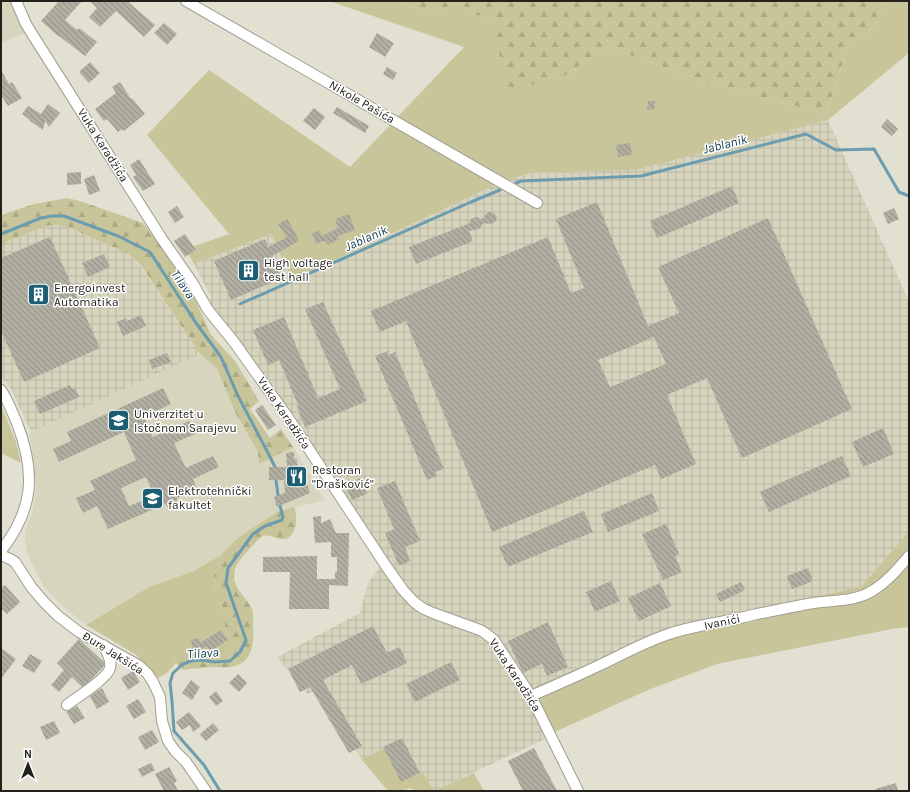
<svg xmlns="http://www.w3.org/2000/svg" width="910" height="792" font-family="Karla,sans-serif">
  <defs>
    <pattern id="industrial-grid" width="8" height="8" patternUnits="userSpaceOnUse"><rect width="8" height="8" fill="#d8d5bf"/><path d="M0 4h8M4 0v8" fill="none" stroke="#b9b7a4"/></pattern>
    <pattern id="forest-firs" width="22" height="20" patternUnits="userSpaceOnUse"><rect width="22" height="20" fill="#c9c59b"/><path d="M5 1l3.5 6h-7zM16 11l3.5 6h-7z" fill="#aca985"/></pattern>
    <pattern id="building-back-hatch" width="6" height="6" patternUnits="userSpaceOnUse"><rect width="6" height="6" fill="#b1afa1"/><path d="M-1 5l2 2M0 0l6 6M5-1l2 2" fill="none" stroke="#908e82"/></pattern>
  </defs>
  <rect width="100%" height="100%" fill="#e2e1d1"/>
  <g fill="#d8d5bf">
    <polygon points="1,1 12,1 25,33 1,43"/>
    <polygon points="200,354 217,369 235,412 258,452 259,464 293,447 325,500 277,512 235,540 221,555 194,571 149,587 86,625 62,606 44,587 31,562 26,548 25,539 25,531 33,509 36,487 34,460 29,433"/>
  </g>
  <g fill="url(#industrial-grid)">
    <polygon points="828,120 909,302 909,531 862,586 671,629 545,682 549,737 434,791 423,774 408,778 390,745 361,759 319,688 308,694 277,657 360,613 368,583 387,558 328,480 208,310 211,297 194,264 271,234 292,280 497,184 530,173 636,170"/>
    <polygon points="56,225 70,228 128,254 139,264 200,354 31,432 11,389 1,377 1,244 46,226"/>
  </g>
  <g fill="#c9c59b">
    <polygon points="329,1 399,1 411,7 493,17 558,80 607,47 709,83 826,114 848,47 875,26 884,1 909,1 909,53 828,120 636,170 530,173 497,184 292,280 271,234 194,264 186,249 229,234 147,135 209,70 350,167 464,47"/>
    <polygon points="1,405 16,442 21,463 1,453"/>
    <polygon points="909,531 909,627 892,629 717,664 648,690 548,735 525,693 545,682 671,629 862,586"/>
    <path d="M221,555L214,577L215,593L225,614V628L235,642V646C231,649 227,654 222,656C212,660 194,655 183,651L174,659L176,663L166,674L158,678L135,654L86,625L149,587L194,571Z"/>
    <polygon points="391,745 408,778 423,773 434,791 416,791 410,788 402,791 388,791 361,759"/>
    <polygon points="474,773 484,791 434,791"/>
  </g>
  <g fill="url(#forest-firs)">
    <polygon points="399,1 884,1 875,26 848,47 826,114 709,83 607,47 558,80 506,89 492,17 410,7"/>
    <polygon points="67,198 80,201 143,223 168,255 192,292 211,335 235,361 259,401 250,409 270,438 281,429 293,447 259,464 258,452 235,412 217,369 200,354 140,264 128,254 70,228 56,225 46,226 1,244 1,215 34,204"/>
    <path d="M294,507C295,510 296,513 296,517C297,526 293,541 281,539C273,538 271,534 262,536C256,542 237,561 235,569C230,587 246,595 252,609C254,613 253,620 253,624C254,640 254,661 235,666C229,668 221,667 214,667C204,668 193,668 183,670C178,665 174,663 174,656L183,651C193,655 212,660 222,656C227,654 231,649 235,646V642L225,628V614L215,593L214,577L221,555L235,540L277,512Z"/>
  </g>
  <g fill="none" stroke-linecap="round" stroke-linejoin="round">
    <g stroke="#6b9caf" stroke-width="3">
      <polyline points="516,183 521,181 641,176 806,134 836,150 874,149 899,192 909,196"/>
      <polyline points="1,234 41,218 52,216 64,216 118,236 150,252 196,323 221,357 238,396 267,451 275,467"/>
      <polyline points="240,304 471,202 500,190"/>
      <polyline points="276,480 278,495"/>
      <polyline points="220,791 204,765 174,731 172,701 170,683 173,673 183,664 191,661 201,660 215,662 230,661 240,652 246,640 226,583 228,568 253,534 265,526 282,520 283,517 280,506"/>
    </g>
  </g>
  <g fill="url(#building-back-hatch)" fill-rule="evenodd">
    <polygon points="59,1 82,1 65,20 77,30 79,28 97,42 85,56 59,36 58,36 41,21"/>
    <polygon points="90,1 127,1 155,25 144,37 116,11 100,27 89,17 97,8"/>
    <polygon points="164,23 177,34 167,45 154,33"/>
    <polygon points="377,33 394,43 385,57 369,47"/>
    <polygon points="90,62 100,73 89,83 79,72"/>
    <polygon points="387,67 397,73 393,80 383,74"/>
    <polygon points="1,70 9,84 12,82 22,98 8,106 1,95"/>
    <polygon points="120,82 131,99 132,98 145,114 124,131 122,129 118,132 107,119 104,121 95,109 116,93 112,87"/>
    <polygon points="648,101 655,101 654,110 647,109"/>
    <polygon points="48,104 60,113 49,127 45,121 43,130 30,121 30,120 22,114 28,106 41,114"/>
    <polygon points="337,107 369,126 365,133 333,113"/>
    <polygon points="314,108 325,117 315,130 303,121"/>
    <polygon points="887,119 898,129 892,136 881,127"/>
    <polygon points="630,143 632,155 618,157 616,145"/>
    <polygon points="139,159 155,184 143,191 133,177 136,175 130,165"/>
    <polygon points="81,172 81,184 67,185 67,173"/>
    <polygon points="94,175 100,191 89,195 84,179"/>
    <polygon points="732,186 739,203 657,238 650,221"/>
    <path d="M597,202L648,326L679,313L658,267L768,218L852,409L742,458L707,378L667,395L696,464L661,479L655,465L492,532L406,321L380,332L371,311L548,237L571,293L584,288L556,219ZM654,337L666,364L610,387L598,360Z"/>
    <polygon points="177,206 184,217 175,223 168,212"/>
    <polygon points="894,208 899,219 888,224 883,213"/>
    <polygon points="488,212 492,212 495,214 497,218 496,221 491,224 483,223 481,227 478,229 469,231 473,241 416,264 409,247 470,223 470,220 473,218 477,217 482,219"/>
    <polygon points="349,214 355,230 338,236 339,239 328,245 326,241 322,242 322,241 316,244 312,233 319,230 322,236 338,228 335,219"/>
    <polygon points="287,219 296,233 295,233 299,241 272,256 282,278 231,300 214,261 265,239 268,247 287,237 278,224"/>
    <polygon points="185,234 196,250 185,257 174,241"/>
    <polygon points="50,237 100,348 24,382 1,331 1,258"/>
    <polygon points="104,254 110,267 88,277 82,263"/>
    <polygon points="323,302 367,401 305,427 296,405 299,407 279,360 268,365 253,330 284,317 318,398 340,389 305,309"/>
    <polygon points="141,315 146,326 123,336 117,322 126,318 127,321"/>
    <polygon points="388,351 389,355 395,352 444,469 435,472 437,476 427,480 375,356"/>
    <polygon points="167,353 171,362 152,369 149,360"/>
    <polygon points="70,385 72,389 75,388 79,397 40,414 34,401"/>
    <path d="M163,388L171,404L144,417L153,437L189,421L195,434L174,443L186,468L213,456L219,467L193,479L197,489L177,498L176,508L171,510L165,504L108,529L97,506L83,513L76,498L95,490L90,481L136,460L124,432L59,462L53,449L71,441L67,432ZM146,477L154,496L129,506L121,488Z"/>
    <polygon points="262,405 276,425 268,430 255,410"/>
    <polygon points="883,428 894,454 863,467 852,442"/>
    <polygon points="294,452 294,459 297,459 298,487 307,484 310,493 277,507 274,497 285,493 284,480 269,480 269,467 287,467 286,453"/>
    <polygon points="842,456 851,476 769,512 760,492"/>
    <polygon points="360,478 367,494 352,500 345,485"/>
    <polygon points="395,481 420,541 405,547 410,561 399,566 385,533 394,529 377,488"/>
    <polygon points="652,493 659,511 608,532 601,514"/>
    <polygon points="584,511 593,532 508,567 499,547"/>
    <polygon points="321,516 321,523 330,519 336,533 349,533 348,586 329,585 329,609 289,609 290,572 263,572 263,557 317,556 317,579 335,579 335,572 337,572 337,557 331,557 331,542 315,543 313,517"/>
    <polygon points="666,524 679,554 675,556 682,572 663,580 642,534"/>
    <polygon points="808,568 813,581 792,589 787,576"/>
    <polygon points="611,581 620,601 595,612 586,592"/>
    <polygon points="741,582 745,590 720,602 716,594"/>
    <polygon points="660,583 671,606 639,621 628,598"/>
    <polygon points="5,585 20,602 7,614 1,608 1,588"/>
    <polygon points="548,622 568,667 547,676 542,664 523,673 520,667 508,641"/>
    <polygon points="373,626 387,653 400,647 407,663 361,684 352,665 323,680 362,746 349,753 310,687 300,692 288,669"/>
    <polygon points="221,630 228,640 210,651 207,647 190,650 193,648 191,640 199,638 200,643"/>
    <polygon points="79,639 104,662 104,666 92,679 82,687 72,677 59,692 51,685 64,670 57,663"/>
    <polygon points="1,648 16,659 1,679"/>
    <polygon points="30,654 42,661 34,673 22,666"/>
    <polygon points="451,662 460,680 415,702 406,684"/>
    <polygon points="133,671 140,682 128,690 121,678"/>
    <polygon points="238,674 247,683 239,692 229,683"/>
    <polygon points="191,680 200,687 192,700 182,693"/>
    <polygon points="102,688 109,702 97,709 90,696"/>
    <polygon points="216,691 223,701 216,706 209,697"/>
    <polygon points="138,699 146,712 134,719 126,706"/>
    <polygon points="77,706 85,718 74,724 66,712 70,710"/>
    <polygon points="189,712 201,726 193,732 190,725 182,730 176,722"/>
    <polygon points="54,721 60,733 46,740 40,727"/>
    <polygon points="213,723 219,730 206,741 200,734"/>
    <polygon points="152,730 159,742 145,750 138,737"/>
    <polygon points="402,738 420,773 401,782 383,747"/>
    <polygon points="534,748 557,791 523,791 508,761"/>
    <polygon points="151,763 155,770 142,777 138,769"/>
    <polygon points="169,767 177,781 174,783 178,791 164,791 155,774"/>
    <polygon points="896,783 898,791 876,791 875,789"/>
  </g>
  <g fill="none" stroke-linecap="round" stroke-linejoin="round">
    <defs>
      <g id="minor">
        <polyline points="16,1 26,24 34,37 162,239 192,282 208,310 234,342 289,419 386,566 403,590 413,601 418,605 424,609 433,613 480,630 485,633 494,640 531,696 578,791"/>
        <polyline points="186,1 537,203"/>
        <path d="M1,390C8,400 12,412 17,423C36,473 34,509 1,551"/>
        <polyline points="1,555 10,559 15,562 32,588 44,602 58,616 79,632 138,665 147,673 153,682 160,697 162,721 168,741 175,751 186,762 206,791"/>
        <path d="M531,696C554,686 577,676 600,665C621,655 643,643 666,635C685,628 705,625 725,621C754,615 784,608 814,603C833,600 854,602 872,591C887,582 898,569 909,556"/>
        <path d="M67,705C76,698 108,678 110,668C112,660 107,652 103,645"/>
      </g>
    </defs>
    <use href="#minor" stroke="#a09e90" stroke-width="12"/>
    <use href="#minor" stroke="#fff" stroke-width="10"/>
  </g>
  <defs>
    <symbol id="building-square" viewBox="-11 -11 22 22"><rect x="-9" y="-9" width="18" height="18" rx="4" fill="#1e5e73" stroke="#fff"/><path d="M-4-6H4V6H1V3H-1V6H-4ZM-2.5-4.3h1.7v1.8h-1.7ZM.8-4.3h1.7v1.8H.8ZM-2.5-1h1.7V.8h-1.7ZM.8-1h1.7V.8H.8Z" fill="#fff"/></symbol>
    <symbol id="university-square" viewBox="-11 -11 22 22"><rect x="-9" y="-9" width="18" height="18" rx="4" fill="#1e5e73" stroke="#fff"/><path d="M0-5L7-2L0 1L-7-2ZM-4 1L0 2.5L4 1V4Q0 6-4 4Z" fill="#fff"/></symbol>
    <symbol id="restaurant-square" viewBox="-11 -11 22 22"><rect x="-9" y="-9" width="18" height="18" rx="4" fill="#1e5e73" stroke="#fff"/><path d="M-5-6h1v4h1v-4h1v4h1v-4h1v5L-1.5 .5V6h-2V.5L-5-1ZM5-6V6H3V1.5H1.5Q1.5-4 5-6Z" fill="#fff"/></symbol>
  </defs>
  <g fill-rule="evenodd">
    <use href="#building-square" x="236" y="258" width="25" height="25"/>
    <use href="#building-square" x="26" y="282" width="25" height="25"/>
    <use href="#university-square" x="106" y="408" width="25" height="25"/>
    <use href="#restaurant-square" x="284" y="464" width="25" height="25"/>
    <use href="#university-square" x="140" y="486" width="25" height="25"/>
  </g>
  <g text-anchor="middle" dominant-baseline="central" stroke-width="3" stroke-linejoin="round" paint-order="stroke">
    <g font-size="12" fill="#22211c" stroke="#fff">
      <text transform="translate(362 102) rotate(30)">Nikole Pašića</text>
      <text transform="translate(103 145) rotate(58)">Vuka Karadžića</text>
      <text transform="translate(284 413) rotate(56)">Vuka Karadžića</text>
      <text transform="translate(722 622) rotate(-12)">Ivanići</text>
      <text transform="translate(113 653) rotate(32)">Đure Jakšića</text>
      <text transform="translate(515 675) rotate(57)">Vuka Karadžića</text>
    </g>
    <g font-size="12" fill="#22211c" stroke="#fff" text-anchor="start">
      <text x="264" y="263">High voltage<tspan x="264" dy="14">test hall</tspan></text>
      <text x="54" y="288">Energoinvest<tspan x="54" dy="14">Automatika</tspan></text>
      <text x="134" y="414">Univerzitet u<tspan x="134" dy="14">Istočnom Sarajevu</tspan></text>
      <text x="312" y="470">Restoran<tspan x="312" dy="14">"Drašković"</tspan></text>
      <text x="168" y="491">Elektrotehnički<tspan x="168" dy="14">fakultet</tspan></text>
    </g>
    <g font-size="13" font-style="italic" fill="#164251" stroke="#fff">
      <text transform="translate(725 144) rotate(-14)">Jablanik</text>
      <text transform="translate(366 238) rotate(-24)">Jablanik</text>
      <text transform="translate(183 284) rotate(56)">Tilava</text>
      <text transform="translate(203 653) rotate(-4)">Tilava</text>
    </g>
  </g>
  <rect width="910" height="792" fill="none" stroke="#22211c" stroke-width="4"/>
  <g transform="translate(28 764)" stroke="#ffffff" stroke-width="3" paint-order="stroke">
  <path d="M0-3L7 15L0 10L-7 15Z" fill="#22211c"/>
  <text y="-6" font-size="11" font-weight="bold" text-anchor="middle" fill="#22211c">N</text>
  </g>
</svg>
